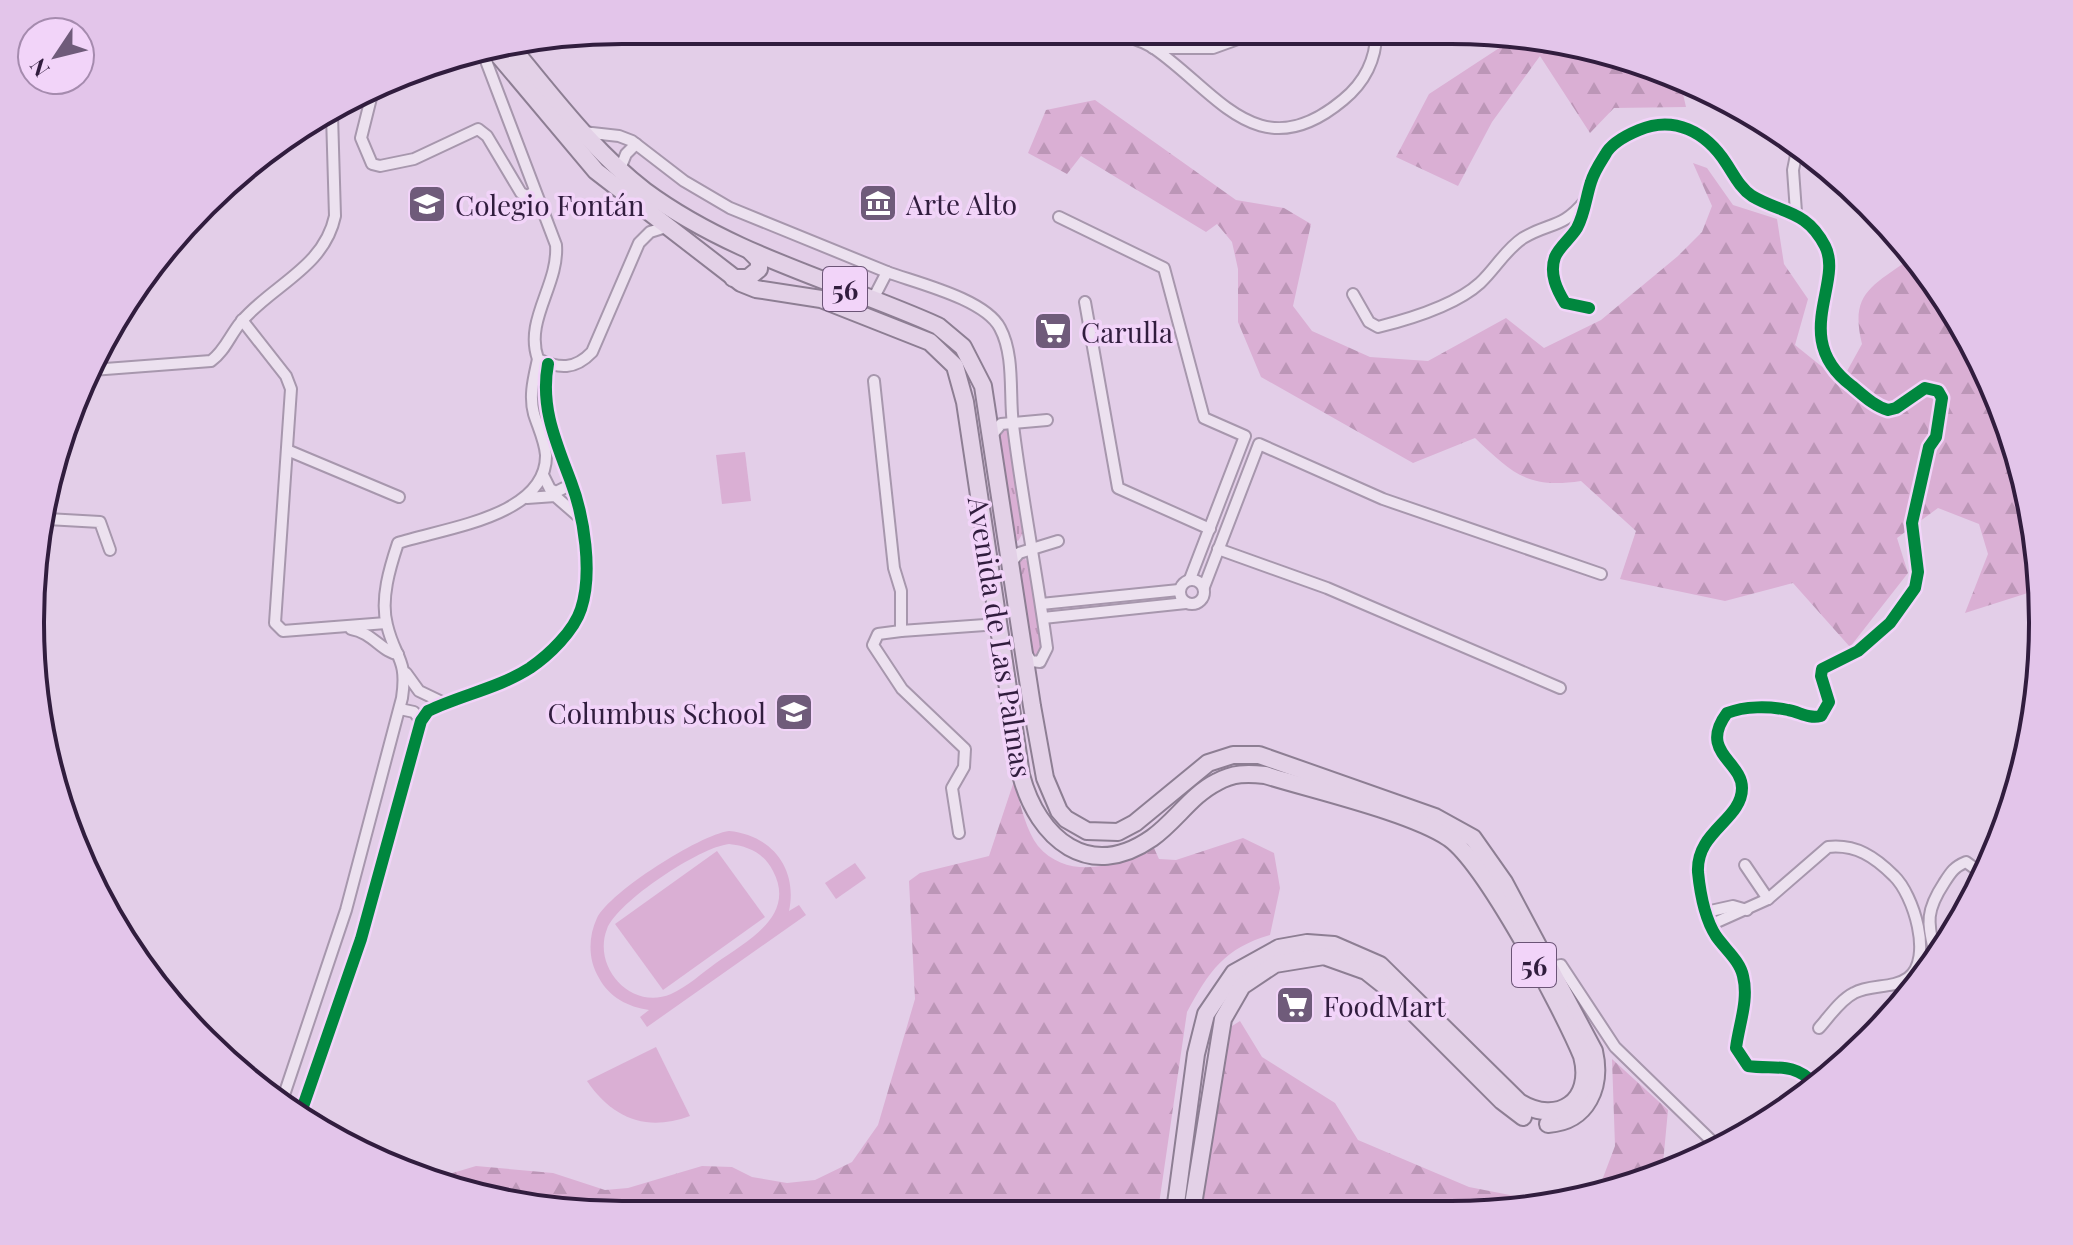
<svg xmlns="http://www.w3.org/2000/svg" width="2073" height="1245" font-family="'Playfair Display',serif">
  <defs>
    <pattern id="grass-tufts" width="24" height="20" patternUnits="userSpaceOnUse" patternTransform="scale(2)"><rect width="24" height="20" fill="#daafd4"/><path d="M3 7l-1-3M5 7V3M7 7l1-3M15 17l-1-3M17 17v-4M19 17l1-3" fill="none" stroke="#bc96b7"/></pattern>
    <pattern id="forest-firs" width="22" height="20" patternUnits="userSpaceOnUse" patternTransform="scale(2)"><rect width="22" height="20" fill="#daafd4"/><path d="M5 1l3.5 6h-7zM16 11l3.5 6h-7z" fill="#bc96b7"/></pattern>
  </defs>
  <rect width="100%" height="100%" fill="#e3cee8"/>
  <g fill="url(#grass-tufts)">
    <polygon points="1006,429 1011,435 1023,533 1018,541 1012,539 998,432"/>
    <polygon points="1023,557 1029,563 1044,652 1041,659 1031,656 1017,559"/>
  </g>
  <g fill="url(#forest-firs)">
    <polygon points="1516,37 1641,62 1680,81 1686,107 1614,108 1590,133 1540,56 1492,122 1458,186 1396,157 1429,94"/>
    <path d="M1095,100L1236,200L1284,208L1311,224L1293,306L1312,331L1370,357L1428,361L1506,318L1544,348L1601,320L1678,256L1702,232L1712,206L1693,163L1707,168L1733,205L1777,219L1784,264L1808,299L1795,345L1841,382L1862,344C1850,295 1870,287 1907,261L1908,250L1943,294L1998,396L2032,507L2039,585L2034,591L1965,613L1988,554L1979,524L1938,508L1897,538L1908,573L1850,647L1793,583L1725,601L1620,579L1636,531L1581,481C1527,489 1512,473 1475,438L1413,463L1261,377L1238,322V269L1232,242L1217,224L1206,232L1081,156L1067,174L1028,153L1046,110Z"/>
    <path d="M1014,781C1020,802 1025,829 1038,846C1069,882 1119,865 1154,848L1159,859L1176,860L1243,838L1274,853L1280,888L1270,935C1225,948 1209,971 1187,1012L1158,1211L583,1214L426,1181L476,1166L553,1173L605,1190L628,1188L702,1166L732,1167L752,1177L787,1183L815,1180L852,1162L878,1125L915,999L909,881L920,873L989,856Z"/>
    <polygon points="1240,1021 1262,1057 1335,1103 1358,1140 1469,1187 1515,1196 1553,1194 1601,1183 1615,1146 1612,1059 1668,1110 1662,1174 1641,1183 1527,1210 1202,1211 1223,1064 1232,1026"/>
  </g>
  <g fill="#daafd4" fill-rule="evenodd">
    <polygon points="745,452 751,501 722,504 716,455"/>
    <path d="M729,831C772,835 798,869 789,911L799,905L806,915L647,1027L640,1017L649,1010C628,1007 609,997 599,978C588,960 588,937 597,918C610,892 699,835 729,831ZM729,844C748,846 764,853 773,871C797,916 746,942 716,963C702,973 687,987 671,994C631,1011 592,967 607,929C618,901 700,847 729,844Z"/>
    <polygon points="717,851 765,917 663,990 615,924"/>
    <polygon points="855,863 866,878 836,899 825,883"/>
    <path d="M656,1047L690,1116C647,1132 613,1119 587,1081Z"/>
  </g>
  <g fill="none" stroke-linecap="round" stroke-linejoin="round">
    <defs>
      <g id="minor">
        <path d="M1097,31C1117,34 1139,38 1155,49C1218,93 1259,170 1343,100C1364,83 1377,59 1376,31"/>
        <polyline points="1337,31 1376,37"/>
        <polyline points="1153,48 1213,48 1260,31"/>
        <path d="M483,53L556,245C559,285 524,320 538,359C559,369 575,370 592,352L639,243L650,232L666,227"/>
        <polyline points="372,94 361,138 372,164 380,166 414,159 478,129 487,136 521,193 527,196 534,192"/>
        <polyline points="583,132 619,136 632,141 684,181 730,208 887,272"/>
        <polyline points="620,169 626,154 636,144"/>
        <polyline points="1796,212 1793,170 1798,145"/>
        <polyline points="1059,217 1164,268 1204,418 1245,436 1190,579"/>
        <path d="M1353,294L1369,322L1378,327C1410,319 1456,305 1480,283C1496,268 1505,250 1523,238C1550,222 1562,229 1585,201"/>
        <path d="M872,301L887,272C917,283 985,299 1000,328C1015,356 1009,395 1013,425C1022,499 1037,573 1047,648L1040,662L1031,661L1025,651"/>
        <polyline points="1085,302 1118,488 1210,529"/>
        <path d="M1589,308L1565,303C1557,290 1549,274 1555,257C1559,247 1571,238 1577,228C1585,213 1586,197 1591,182C1594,172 1600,163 1605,155C1611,143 1627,135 1639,130C1674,115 1706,132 1726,163C1734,175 1740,188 1752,196C1782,214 1806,209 1825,246C1844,283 1789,339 1852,386C1863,395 1874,406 1888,410L1896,408L1925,388L1938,391L1942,398L1936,437L1929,447L1912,523L1918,572L1915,588L1890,623L1858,651L1822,669L1821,676L1829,702L1821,716C1808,719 1800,712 1788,710C1769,706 1745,706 1727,713C1698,752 1742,761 1742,788C1742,820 1696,831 1698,872C1700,892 1705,919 1716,936C1725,949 1740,961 1743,976C1749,1000 1739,1024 1736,1048L1748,1066C1773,1070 1794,1061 1814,1084"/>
        <polyline points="242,320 286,376 291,389 275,623 283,631 386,623"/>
        <path d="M92,370L211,361C225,351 230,335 241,322C272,285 324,268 335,216L332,115"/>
        <polyline points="874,381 894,568 901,591 901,631 999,624"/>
        <polyline points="992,435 1001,424 1047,420"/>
        <polyline points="287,450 399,497"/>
        <polyline points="543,475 550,489 556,492 572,484"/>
        <polyline points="527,498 555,496 578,516"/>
        <polyline points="47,519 100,522 110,550"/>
        <polyline points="1218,549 1327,588 1560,688"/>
        <polyline points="1010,564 1019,553 1058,541"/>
        <circle cx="1192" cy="592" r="12"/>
        <polyline points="1204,587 1259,444 1383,499 1601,574"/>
        <polyline points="1041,604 1179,590"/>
        <polyline points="1043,618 1186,603"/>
        <path d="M351,629C372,632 383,653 398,654"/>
        <polyline points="901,631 878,634 873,645 902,689 965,749 964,767 952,788 959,833"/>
        <polyline points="406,673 419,691 444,703"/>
        <polyline points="400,709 414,712 421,721"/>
        <polyline points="1745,865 1768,899"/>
        <polyline points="1706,912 1733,906 1747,910"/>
        <path d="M1710,925L1768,899L1828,847C1856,844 1875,857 1894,876C1913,894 1934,959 1908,978C1893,989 1870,984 1854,993C1840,1000 1829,1017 1819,1028"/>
        <path d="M1936,960C1929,925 1923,915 1944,883C1951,872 1954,867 1966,862L1984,875"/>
        <polyline points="1551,967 1561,965 1615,1047 1719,1148"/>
        <path d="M281,1104L346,910L402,698C408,658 395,659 387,625C380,599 390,567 398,543C443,528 547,517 546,455C545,441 538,427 534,414C529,395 534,378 538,359"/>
        <path d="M299,1118L361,939L421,721L428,711C461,695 499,688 530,668C549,655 574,631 581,609C593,573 584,516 571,482C556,442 540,407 548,364"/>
      </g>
      <g id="primary">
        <path d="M512,48C554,98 593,151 645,191C733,256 840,282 938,326L963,347L983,386L1032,706L1045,778L1059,811L1066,819L1087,831L1118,832L1135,823L1208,763L1233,755H1259L1435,817L1473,838L1504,882L1594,1051C1602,1086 1588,1121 1548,1124"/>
        <path d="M495,51L596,171L741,283L756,289L821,299L930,342L955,366L965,402L1021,775C1038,839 1089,882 1152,838C1176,821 1191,795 1217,782C1233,773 1247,773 1265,775C1313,790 1410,812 1449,838C1486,864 1563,1010 1582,1056C1594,1101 1558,1126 1519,1102L1380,965L1334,945L1307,943L1279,948L1234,973L1206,1014L1196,1054L1175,1211"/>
        <polyline points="733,278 748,278 759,269 759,260 751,252"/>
        <polyline points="1192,1211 1223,1019 1242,986 1275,964 1324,956 1366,971 1395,994 1502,1101 1523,1117"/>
      </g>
    </defs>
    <use href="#minor" stroke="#a797ad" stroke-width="14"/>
    <use href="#primary" stroke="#8d7e93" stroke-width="20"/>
    <use href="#minor" stroke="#ece1ef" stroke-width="10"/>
    <use href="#primary" stroke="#e3d1e7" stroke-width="16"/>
    <defs>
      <g id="cycleway">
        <path d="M1589,308L1565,303C1557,290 1549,274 1555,257C1559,247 1571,238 1577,228C1585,213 1586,197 1591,182C1594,172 1600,163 1605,155C1611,143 1627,135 1639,130C1674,115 1706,132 1726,163C1734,175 1740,188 1752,196C1782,214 1806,209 1825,246C1844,283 1789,339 1852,386C1863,395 1874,406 1888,410L1896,408L1925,388L1938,391L1942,398L1936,437L1929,447L1912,523L1918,572L1915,588L1890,623L1858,651L1822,669L1821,676L1829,702L1821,716C1808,719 1800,712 1788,710C1769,706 1745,706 1727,713C1698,752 1742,761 1742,788C1742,820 1696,831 1698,872C1700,892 1705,919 1716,936C1725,949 1740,961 1743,976C1749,1000 1739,1024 1736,1048L1748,1066C1773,1070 1794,1061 1814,1084"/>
        <path d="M299,1118L361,939L421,721L428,711C461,695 499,688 530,668C549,655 574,631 581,609C593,573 584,516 571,482C556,442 540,407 548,364"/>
      </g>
    </defs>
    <use href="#cycleway" stroke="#f2d4f9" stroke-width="17"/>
    <use href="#cycleway" stroke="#00873e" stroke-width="12"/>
  </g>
  <defs>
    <symbol id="museum-square" viewBox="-11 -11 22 22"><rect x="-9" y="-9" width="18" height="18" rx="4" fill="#6f5b7a" stroke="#f2d4f9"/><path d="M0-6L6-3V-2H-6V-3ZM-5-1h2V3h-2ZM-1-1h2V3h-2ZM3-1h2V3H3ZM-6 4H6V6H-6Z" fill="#fff"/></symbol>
    <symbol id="school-square" viewBox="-11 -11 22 22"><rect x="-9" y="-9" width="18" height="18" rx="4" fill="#6f5b7a" stroke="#f2d4f9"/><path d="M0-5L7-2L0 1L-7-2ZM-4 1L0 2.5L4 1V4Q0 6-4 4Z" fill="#fff"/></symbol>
    <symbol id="supermarket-square" viewBox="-11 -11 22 22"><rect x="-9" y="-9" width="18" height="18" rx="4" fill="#6f5b7a" stroke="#f2d4f9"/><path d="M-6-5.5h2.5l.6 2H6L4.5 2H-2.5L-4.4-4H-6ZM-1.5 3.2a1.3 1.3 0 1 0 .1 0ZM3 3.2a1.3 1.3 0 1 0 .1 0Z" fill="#fff"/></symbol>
  </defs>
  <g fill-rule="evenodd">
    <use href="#museum-square" x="856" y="181" width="44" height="44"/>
    <use href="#school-square" x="405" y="182" width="44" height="44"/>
    <use href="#supermarket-square" x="1031" y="309" width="44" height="44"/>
    <use href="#school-square" x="772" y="690" width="44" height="44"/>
    <use href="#supermarket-square" x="1273" y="983" width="44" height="44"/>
  </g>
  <g text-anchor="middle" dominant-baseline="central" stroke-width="7" stroke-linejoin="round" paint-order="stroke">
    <g fill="#f2d4f9" stroke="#6b5476" stroke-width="2">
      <rect x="823" y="267" width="44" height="44" rx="6"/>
      <rect x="1512" y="943" width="44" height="44" rx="6"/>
    </g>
    <g font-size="26" font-weight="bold" fill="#311d3e">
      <text x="845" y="289">56</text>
      <text x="1534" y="965">56</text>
    </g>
    <g font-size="28" fill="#311d3e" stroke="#f2d4f9" text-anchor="start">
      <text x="906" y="203">Arte Alto</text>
      <text x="455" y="204">Colegio Fontán</text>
      <text x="1081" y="331">Carulla</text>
      <text x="766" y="712" text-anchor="end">Columbus School</text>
      <text x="1323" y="1005">FoodMart</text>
    </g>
    <g font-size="28" fill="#311d3e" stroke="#f2d4f9">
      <text transform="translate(1001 637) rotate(81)">Avenida de Las Palmas</text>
    </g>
  </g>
  <path d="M0 0H2073V1245H0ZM622 44H1451A578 578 0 0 1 2029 622V623A578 578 0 0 1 1451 1201H622A578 578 0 0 1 44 623V622A578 578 0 0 1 622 44Z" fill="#e3c5ea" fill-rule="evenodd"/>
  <path fill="none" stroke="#311d3e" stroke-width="4" d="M622 44H1451A578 578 0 0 1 2029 622V623A578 578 0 0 1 1451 1201H622A578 578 0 0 1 44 623V622A578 578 0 0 1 622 44Z"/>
  <g transform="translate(56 56) rotate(235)"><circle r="38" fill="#f2d4f9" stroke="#a58bae" stroke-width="2"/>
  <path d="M0-6L14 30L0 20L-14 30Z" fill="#6f5b7a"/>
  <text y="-12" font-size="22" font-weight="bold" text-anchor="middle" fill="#311d3e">N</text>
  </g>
</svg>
